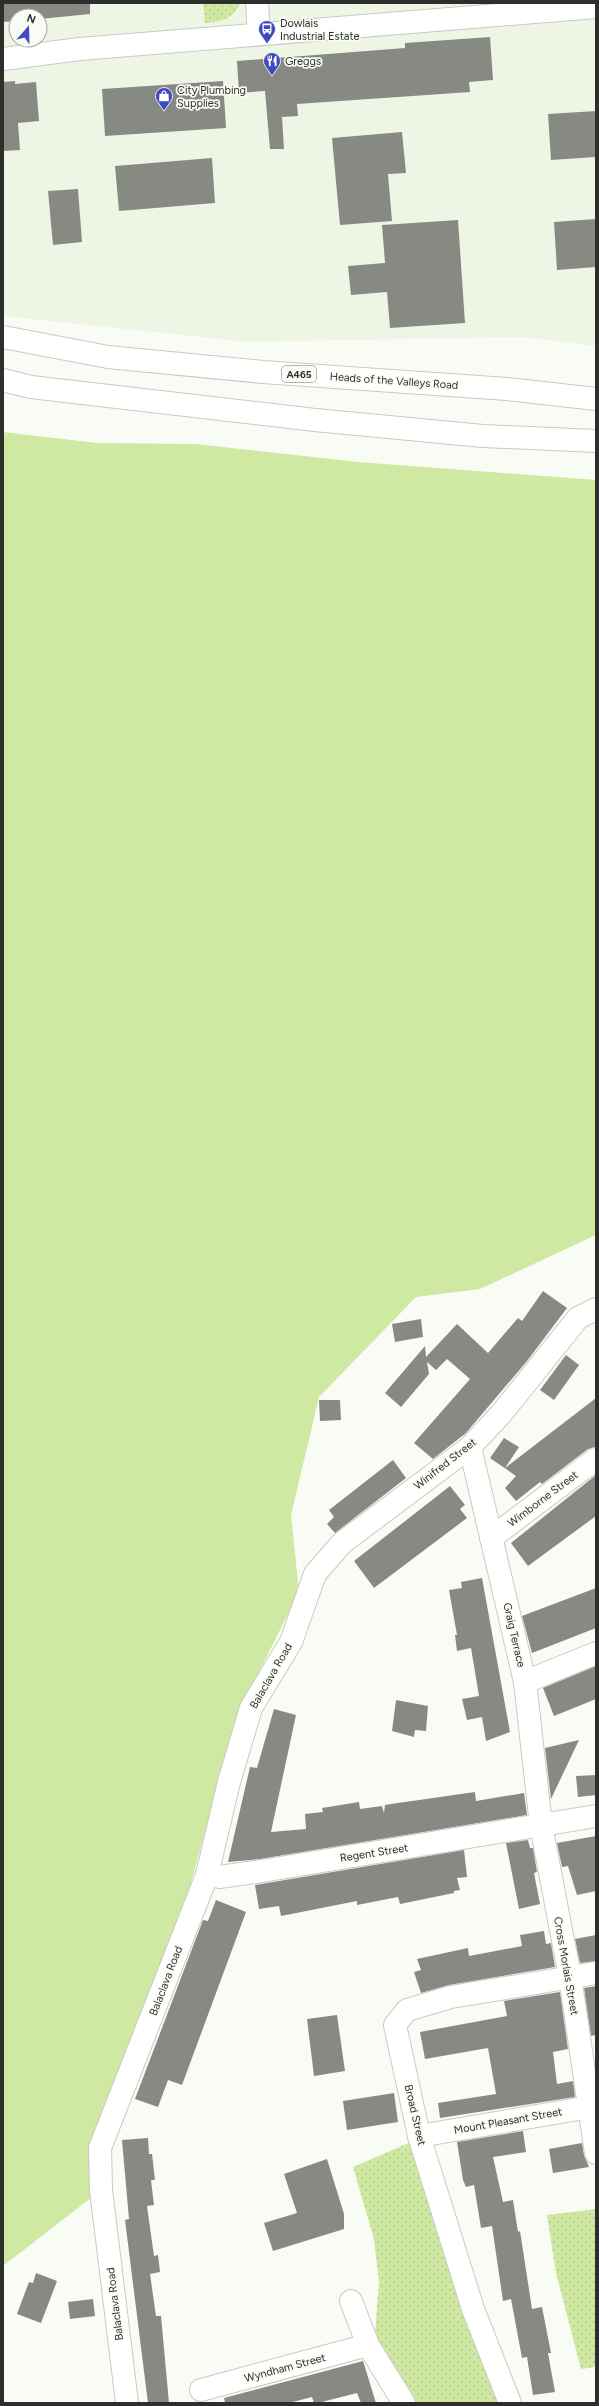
<svg xmlns="http://www.w3.org/2000/svg" width="599" height="2406" font-family="Figtree,sans-serif">
  <defs>
    <pattern id="grass-dots" width="8" height="8" patternUnits="userSpaceOnUse"><rect width="8" height="8" fill="#cfe8a2"/><path d="M2 2h.1M6 6h.1" fill="none" stroke="#b2c78c" stroke-width="1.8" stroke-linecap="round"/></pattern>
  </defs>
  <rect width="100%" height="100%" fill="#f9fcf4"/>
  <path fill="#eff5e5" fill-rule="evenodd" d="M3,3H596V346L522,337L247,342L3,316ZM16,16H40V40H16Z"/>
  <g fill="url(#grass-dots)">
    <path d="M216,3H240C233,20 221,21 205,23L203,4Z"/>
    <polygon points="411,2142 501,2403 415,2403 375,2335 379,2282 374,2239 353,2167"/>
    <polygon points="596,2209 596,2367 581,2369 556,2273 547,2215"/>
  </g>
  <polygon fill="#cfe8a2" points="3,432 97,443 195,444 358,462 596,480 596,1235 480,1289 416,1297 319,1397 291,1515 299,1592 236,1718 191,1883 92,2157 92,2197 3,2266"/>
  <g fill="#878a83">
    <polygon points="3,3 90,3 90,14 40,19 40,16 16,16 16,21 3,22"/>
    <polygon points="490,37 493,80 469,82 470,92 297,104 298,116 282,117 284,149 270,149 265,91 239,93 237,61 405,48 405,43"/>
    <polygon points="15,81 15,84 36,82 39,121 18,123 20,150 3,151 3,82"/>
    <polygon points="223,81 226,128 105,136 102,89"/>
    <polygon points="596,111 596,157 551,160 548,114"/>
    <polygon points="402,132 406,173 388,174 392,221 340,225 332,138"/>
    <polygon points="212,158 215,203 119,211 115,166"/>
    <polygon points="78,189 82,242 53,245 48,191"/>
    <polygon points="596,219 596,267 557,270 554,222"/>
    <polygon points="458,220 465,323 390,328 387,292 351,295 348,266 385,263 382,225"/>
    <polygon points="543,1291 567,1308 527,1361 466,1433 433,1459 414,1443 470,1379 447,1359 436,1370 427,1362 429,1374 401,1407 385,1393 425,1346 426,1357 457,1324 488,1353 518,1318 522,1321"/>
    <polygon points="421,1319 423,1337 395,1342 392,1324"/>
    <polygon points="566,1355 579,1365 554,1400 540,1390"/>
    <polygon points="596,1398 596,1447 588,1449 542,1484 540,1482 516,1501 505,1488 516,1476 490,1458 504,1438 519,1447 505,1468"/>
    <polygon points="319,1400 340,1400 341,1420 320,1421"/>
    <polygon points="393,1460 406,1478 335,1533 327,1524 334,1517 329,1510"/>
    <polygon points="596,1475 596,1516 528,1566 511,1543"/>
    <polygon points="450,1486 465,1505 460,1509 467,1518 374,1588 354,1561"/>
    <polygon points="482,1578 510,1732 486,1741 482,1717 467,1720 462,1699 479,1696 471,1648 457,1651 455,1635 457,1635 449,1590 462,1588 461,1582"/>
    <polygon points="596,1588 596,1628 532,1653 522,1616"/>
    <polygon points="596,1666 596,1699 554,1716 543,1688"/>
    <polygon points="396,1700 428,1706 426,1731 415,1730 414,1737 392,1731"/>
    <polygon points="274,1709 296,1715 271,1832 306,1829 305,1814 323,1812 322,1808 359,1802 360,1809 382,1806 384,1813 385,1805 391,1804 475,1792 476,1801 524,1793 527,1815 260,1859 228,1862 250,1767 257,1768"/>
    <polygon points="579,1740 551,1799 545,1748"/>
    <polygon points="596,1775 596,1795 578,1797 576,1776"/>
    <polygon points="596,1836 596,1891 577,1895 568,1866 562,1867 557,1843"/>
    <polygon points="528,1840 530,1848 533,1848 537,1872 534,1873 540,1904 519,1909 506,1843"/>
    <polygon points="464,1850 467,1877 457,1878 460,1890 454,1891 454,1893 400,1904 398,1897 357,1905 357,1901 281,1916 279,1906 259,1909 255,1885"/>
    <polygon points="216,1900 246,1912 182,2085 168,2080 158,2107 135,2099 203,1920 208,1921"/>
    <polygon points="544,1931 546,1944 551,1943 555,1967 449,1985 421,1993 414,1972 421,1970 417,1959 468,1948 469,1956 522,1946 520,1935"/>
    <polygon points="596,1935 596,1961 580,1963 575,1939"/>
    <polygon points="596,1986 596,2035 591,2036 584,1988"/>
    <polygon points="560,1992 568,2049 553,2052 557,2084 573,2081 575,2097 440,2118 438,2103 496,2094 488,2048 425,2059 420,2032 507,2016 504,2001"/>
    <polygon points="337,2015 345,2071 314,2076 307,2019"/>
    <polygon points="394,2093 398,2122 347,2130 343,2101"/>
    <polygon points="523,2131 526,2152 493,2157 503,2202 513,2200 518,2232 520,2231 532,2309 542,2307 551,2353 548,2353 555,2392 533,2395 527,2357 522,2358 511,2299 503,2301 492,2226 481,2228 474,2185 466,2187 463,2180 457,2142"/>
    <polygon points="148,2138 149,2154 152,2154 155,2180 151,2180 154,2205 147,2206 154,2256 158,2255 160,2272 150,2274 156,2316 161,2316 169,2403 148,2403 125,2220 129,2219 122,2140"/>
    <polygon points="582,2143 584,2155 589,2167 553,2173 549,2149"/>
    <polygon points="327,2159 344,2214 344,2229 273,2251 264,2223 297,2213 284,2174"/>
    <polygon points="36,2273 57,2281 41,2323 17,2314 29,2282 33,2283"/>
    <polygon points="93,2299 95,2316 70,2319 68,2302"/>
    <polygon points="363,2361 376,2403 361,2403 357,2393 318,2403 314,2403 312,2397 289,2403 225,2403 224,2398"/>
  </g>
  <g fill="none" stroke-linecap="round" stroke-linejoin="round">
    <defs>
      <g id="minor">
        <polyline points="257,3 259,34"/>
        <polyline points="3,59 80,49 596,7"/>
        <polyline points="470,1447 525,1682 541,1825 570,1977 596,2153"/>
        <polyline points="491,1538 596,1459"/>
        <polyline points="525,1682 596,1653"/>
        <polyline points="207,1875 219,1877 262,1871 596,1816"/>
        <polyline points="419,2136 596,2106"/>
        <polyline points="351,2301 368,2345 404,2403"/>
        <polyline points="201,2390 368,2345"/>
        <polyline points="127,2403 101,2190 100,2148 207,1875 229,1782 251,1708 291,1642 315,1574 342,1543 470,1447 501,1414 578,1318 596,1309"/>
        <polyline points="510,2403 473,2309 419,2136 395,2025 407,2010 451,1997 596,1973"/>
      </g>
      <g id="highway">
        <polyline points="3,337 108,357 263,372 507,389 596,399"/>
        <polyline points="3,380 31,387 315,420 483,436 596,441"/>
      </g>
    </defs>
    <use href="#minor" stroke="#c8cbc3" stroke-width="24"/>
    <use href="#highway" stroke="#c8cbc3" stroke-width="24"/>
    <use href="#minor" stroke="#fff" stroke-width="22"/>
    <use href="#highway" stroke="#fff" stroke-width="22"/>
  </g>
  <defs>
    <symbol id="bus-pin" viewBox="-11 -11 22 30"><path d="M0 17L-7.5 6A9.5 9.5 0 1 1 7.5 6Z" fill="#4249be" stroke="#f9fcf4"/><path d="M-5-6H5V4H4V6H2V4H-2V6H-4V4H-5ZM-3.5-4V0h7V-4ZM-3.5 1.2v1.5H-2V1.2ZM2 1.2v1.5H3.5V1.2Z" fill="#fff"/></symbol>
    <symbol id="restaurant-pin" viewBox="-11 -11 22 30"><path d="M0 17L-7.5 6A9.5 9.5 0 1 1 7.5 6Z" fill="#4249be" stroke="#f9fcf4"/><path d="M-5-6h1v4h1v-4h1v4h1v-4h1v5L-1.5 .5V6h-2V.5L-5-1ZM5-6V6H3V1.5H1.5Q1.5-4 5-6Z" fill="#fff"/></symbol>
    <symbol id="shop-pin" viewBox="-11 -11 22 30"><path d="M0 17L-7.5 6A9.5 9.5 0 1 1 7.5 6Z" fill="#4249be" stroke="#f9fcf4"/><path d="M-5-2.5h2.3a2.7 3.5 0 0 1 5.4 0H5L5.5 6h-11ZM-1.5-2.5h3a1.5 2.3 0 0 0-3 0Z" fill="#fff"/></symbol>
  </defs>
  <g fill-rule="evenodd">
    <use href="#bus-pin" x="257" y="19" width="20" height="27"/>
    <use href="#restaurant-pin" x="262" y="51" width="20" height="27"/>
    <use href="#shop-pin" x="154" y="86" width="20" height="27"/>
  </g>
  <g text-anchor="middle" dominant-baseline="central" stroke-width="3.5" stroke-linejoin="round" paint-order="stroke">
    <rect fill="#f9fcf4" stroke="#6b6c68" stroke-width="1" x="282" y="366" width="34" height="16" rx="3"/>
    <g font-size="10" font-weight="bold" fill="#2e2f2c">
      <text x="299" y="374">A465</text>
    </g>
    <g font-size="11" fill="#2e2f2c" stroke="#f9fcf4" text-anchor="start">
      <text x="280" y="23">Dowlais<tspan x="280" dy="13">Industrial Estate</tspan></text>
      <text x="285" y="61">Greggs</text>
      <text x="177" y="90">City Plumbing<tspan x="177" dy="13">Supplies</tspan></text>
    </g>
    <g font-size="11" fill="#2e2f2c" stroke="#f9fcf4">
      <text transform="translate(394 381) rotate(4)">Heads of the Valleys Road</text>
      <text transform="translate(445 1464) rotate(-38)">Winifred Street</text>
      <text transform="translate(543 1499) rotate(-37)">Wimborne Street</text>
      <text transform="translate(514 1635) rotate(77)">Graig Terrace</text>
      <text transform="translate(271 1676) rotate(-60)">Balaclava Road</text>
      <text transform="translate(374 1853) rotate(-9)">Regent Street</text>
      <text transform="translate(566 1966) rotate(80)">Cross Morlais Street</text>
      <text transform="translate(166 1981) rotate(-69)">Balaclava Road</text>
      <text transform="translate(415 2115) rotate(77)">Broad Street</text>
      <text transform="translate(508 2121) rotate(-10)">Mount Pleasant Street</text>
      <text transform="translate(115 2304) rotate(-97)">Balaclava Road</text>
      <text transform="translate(285 2368) rotate(-15)">Wyndham Street</text>
    </g>
  </g>
  <rect width="599" height="2406" fill="none" stroke="#2e2f2c" stroke-width="8"/>
  <g transform="translate(28 28) rotate(20)"><circle r="19" fill="#f9fcf4" stroke="#a8aaa4"/>
  <path d="M0-3L7 15L0 10L-7 15Z" fill="#4249be"/>
  <text y="-6" font-size="11" font-weight="bold" text-anchor="middle" fill="#2e2f2c">N</text>
  </g>
</svg>
